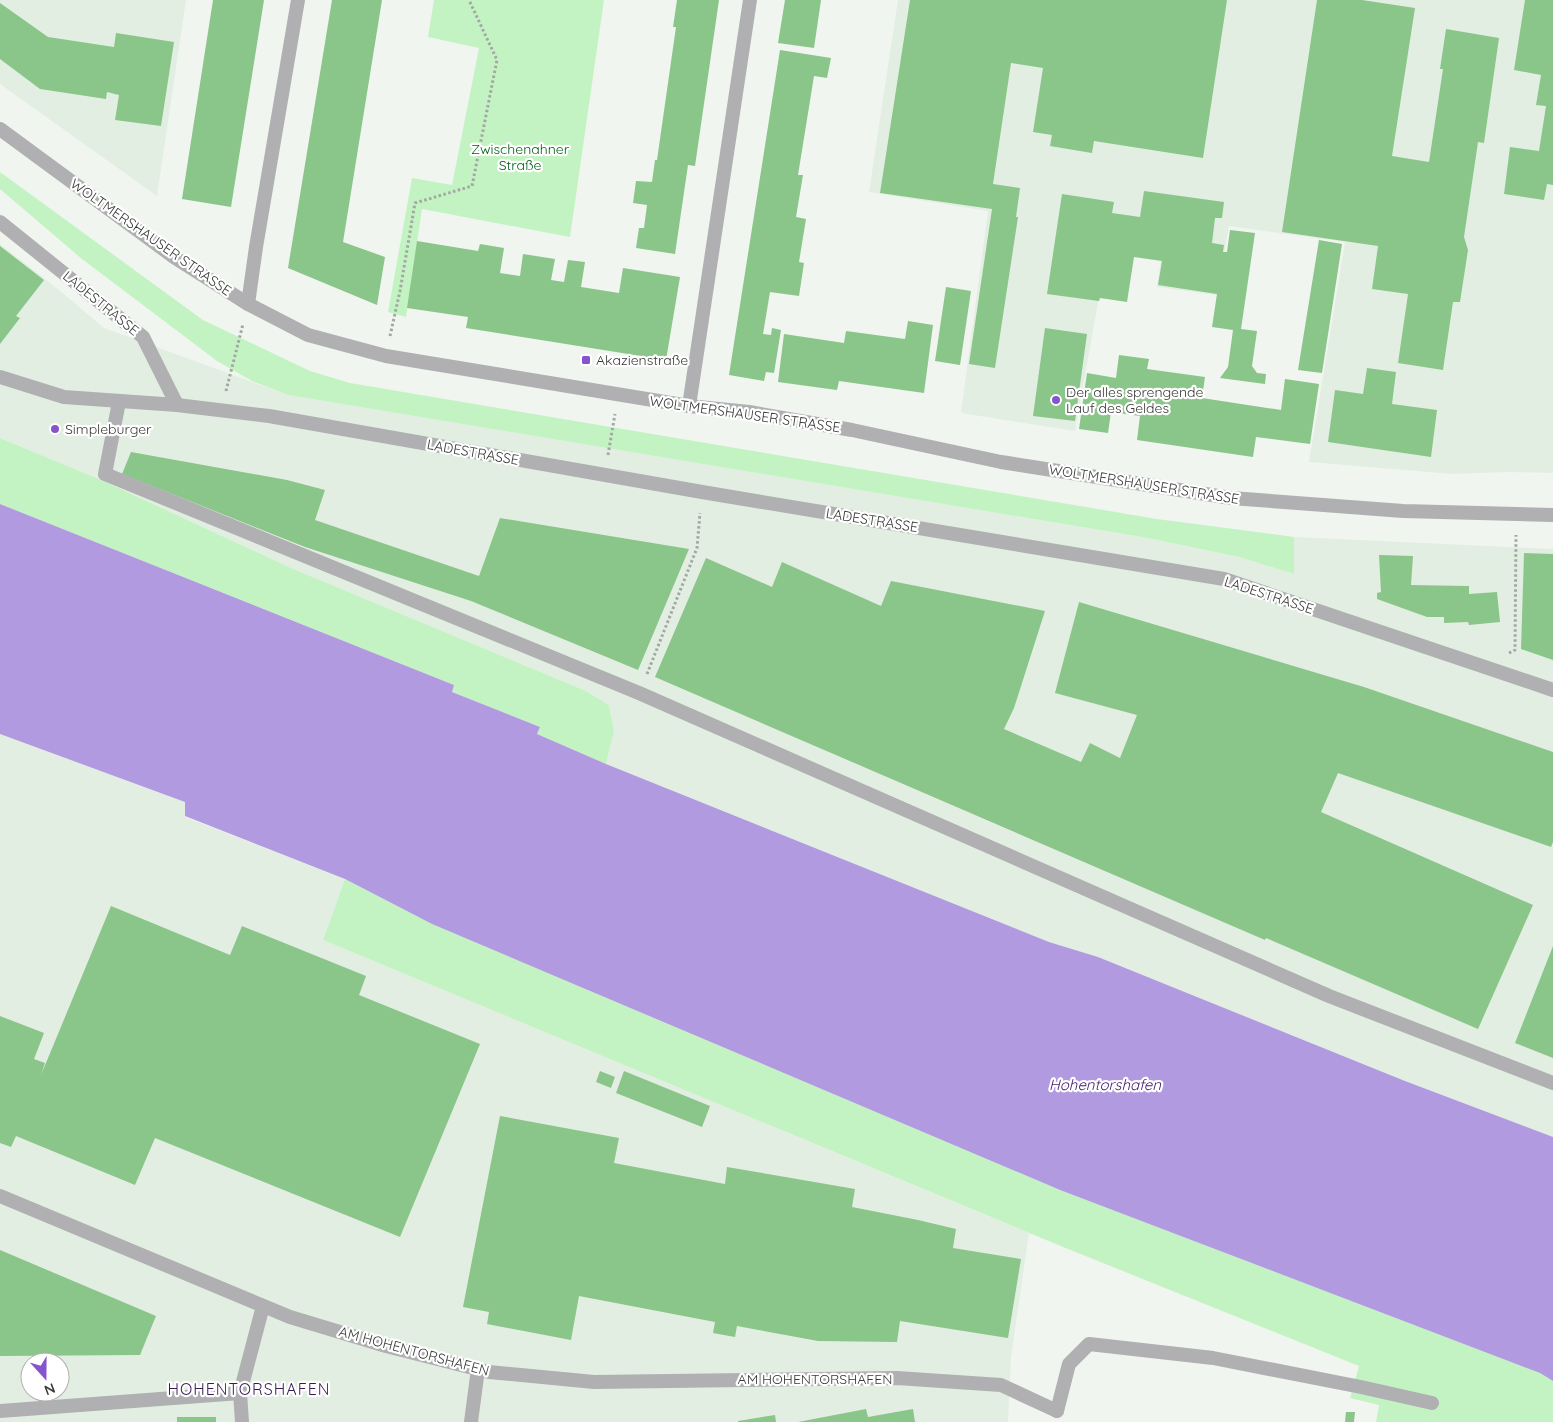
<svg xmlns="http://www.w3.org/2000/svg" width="1553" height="1422" font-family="Quicksand,sans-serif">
  <rect width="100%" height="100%" fill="#f0f5f0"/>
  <g fill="#e3eee2" fill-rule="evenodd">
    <polygon points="0,0 186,0 157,196 0,84"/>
    <polygon points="898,0 1553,0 1553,473 1509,472 1452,474 1309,462 1345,242 1229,226 1217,295 1157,287 1161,260 1133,256 1099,297 1075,431 961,413 988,211 869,192"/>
    <polygon points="0,244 59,290 104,328 288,395 1148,538 1239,557 1294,574 1294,537 1553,549 1553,1137 1405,1081 1098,957 1049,942 606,764 614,731 609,705 586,691 291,568 99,479 0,438"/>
    <path d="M0,734L185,802V817L345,879L323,940L1029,1233L1011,1357L1008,1422H0ZM30,1362H60V1392H30Z"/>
  </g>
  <g fill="#c4f3c3">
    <polygon points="434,0 604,0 570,237 422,209 406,317 388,312 412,178 452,185 479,48 428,37"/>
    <polygon points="0,172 203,320 310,371 350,383 1157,519 1294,537 1294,574 1239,557 1148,538 288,395 252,381 217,361 82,259 0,189"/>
    <polygon points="0,438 99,479 291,568 586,691 609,705 614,731 606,764 537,734 540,727 452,692 454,685 0,504"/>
    <polygon points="345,879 432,924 1060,1190 1540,1373 1553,1381 1553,1422 1376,1422 1379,1405 1350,1398 1359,1366 1068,1249 323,940"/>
  </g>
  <polygon fill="#b29ae0" points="0,504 454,685 452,692 540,727 537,734 606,764 1049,942 1098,957 1405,1081 1553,1137 1553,1381 1540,1373 1060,1190 432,924 345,879 185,816 185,802 0,734"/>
  <g fill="#8ac58a">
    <polygon points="213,0 264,0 231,207 182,199"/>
    <polygon points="332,0 382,0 343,242 385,257 377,305 288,268"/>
    <polygon points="677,0 719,0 695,166 688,165 675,254 636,248 639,228 644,228 647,205 633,203 636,181 652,182 655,160 657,160 676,27 673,27"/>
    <polygon points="785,0 821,0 814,48 778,43"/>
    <polygon points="910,0 1227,0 1203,158 1094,141 1092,153 1050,146 1052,135 1033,132 1043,68 1011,63 993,184 1020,188 1016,217 1018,217 995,368 969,364 992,209 880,193"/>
    <polygon points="1317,0 1362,0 1415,8 1392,156 1429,162 1443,69 1440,69 1446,29 1499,38 1484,143 1478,142 1464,237 1468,250 1460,302 1453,302 1443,370 1398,363 1408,294 1372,289 1378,246 1282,232"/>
    <polygon points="1525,0 1553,0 1553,185 1547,184 1544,200 1504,194 1510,147 1539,151 1546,106 1536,105 1541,75 1514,70"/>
    <polygon points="0,3 48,37 114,47 116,33 174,42 161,126 115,120 119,95 107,92 106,99 40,89 0,59"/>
    <polygon points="780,50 831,58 827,78 814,76 798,175 803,175 796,217 806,219 799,262 804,263 799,296 770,292 763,334 771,335 772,328 781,330 774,373 766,372 764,381 729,375"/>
    <polygon points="1144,191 1224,202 1222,218 1215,218 1212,243 1224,245 1223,252 1227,252 1230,230 1255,233 1241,329 1257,331 1252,366 1257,373 1266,374 1265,384 1220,378 1228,367 1233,330 1212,327 1217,294 1158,285 1162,261 1134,257 1127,302 1100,298 1099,301 1047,294 1062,194 1114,202 1112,213 1140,217"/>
    <polygon points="1319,240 1342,244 1322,373 1298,370"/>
    <polygon points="417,241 478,251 480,244 504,248 500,273 520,276 523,254 555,259 551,280 564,282 568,260 585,262 581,287 619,293 623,268 680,277 666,360 466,328 468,317 407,308"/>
    <polygon points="0,246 44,280 16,316 20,318 0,344"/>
    <polygon points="946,287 971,291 960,365 935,361"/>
    <polygon points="908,321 933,325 924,393 839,381 837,390 778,382 784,334 844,343 846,331 905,339"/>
    <polygon points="1045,328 1087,334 1075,421 1033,416"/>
    <polygon points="1119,355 1149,359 1147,369 1205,377 1202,398 1281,410 1285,379 1319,384 1310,444 1256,437 1253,457 1137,440 1140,416 1111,412 1108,433 1079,429 1087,373 1116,378"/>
    <polygon points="1367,368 1396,372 1392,404 1437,410 1431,457 1328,442 1335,390 1363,394"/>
    <polygon points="131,452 287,480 325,490 315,520 479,576 500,518 689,549 638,670 471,601 305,547 122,474"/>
    <polygon points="1524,553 1553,554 1553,660 1521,649"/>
    <polygon points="1379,555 1413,556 1411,585 1469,586 1469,594 1497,592 1500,622 1469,625 1468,622 1444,623 1444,617 1427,617 1377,599 1377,593 1381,592"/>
    <polygon points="706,558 772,587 782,562 881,606 891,581 1045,611 1014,708 1004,729 1081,762 1090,743 1120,758 1137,715 1055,693 1079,602 1364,687 1553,752 1553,842 1551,847 1338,773 1321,812 1533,905 1478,1029 1266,938 1265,940 655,677"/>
    <polygon points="111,906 230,955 242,926 366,976 359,995 480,1044 400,1237 155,1138 135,1185 16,1136 11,1147 0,1143 0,1016 44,1033 34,1059 45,1063 41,1075"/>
    <polygon points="1553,946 1553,1058 1515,1043"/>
    <polygon points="600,1071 615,1077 611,1088 596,1082"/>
    <polygon points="624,1071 710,1106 702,1127 616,1093"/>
    <polygon points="500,1116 619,1138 614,1163 725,1184 727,1167 855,1189 852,1207 918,1220 956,1229 953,1248 1021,1259 1008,1338 900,1321 897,1342 818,1341 737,1326 735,1337 713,1333 715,1322 579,1296 571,1340 487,1324 489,1312 463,1307"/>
    <polygon points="0,1250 156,1316 140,1355 0,1356"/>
    <polygon points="866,1409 868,1417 913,1409 915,1422 798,1422"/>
    <polygon points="1346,1412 1355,1412 1354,1422 1345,1422"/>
    <polygon points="775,1415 776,1422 738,1422 738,1421"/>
    <rect x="177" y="1417" width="39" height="5"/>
  </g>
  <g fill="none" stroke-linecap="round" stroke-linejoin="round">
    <g stroke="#a3a7a3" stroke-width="3" stroke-dasharray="2.5 2.5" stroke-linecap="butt">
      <polyline points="390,336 400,291 415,203 472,186 497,60 469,0"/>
      <polyline points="226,391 243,324"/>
      <polyline points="608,455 615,414"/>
      <polyline points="1509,653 1515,650 1516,535"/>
      <polyline points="647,674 697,548 700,513"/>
    </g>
    <g stroke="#b0afb2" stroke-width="14">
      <polyline points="119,402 105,474 639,693 1329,996 1553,1083"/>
      <polyline points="0,1411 240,1393"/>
      <polyline points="1057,1411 1069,1364 1089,1344 1213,1358 1361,1387 1432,1403"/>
      <polyline points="242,1422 240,1393 263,1306"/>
      <polyline points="471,1422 478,1369"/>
    </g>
    <g stroke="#b0afb2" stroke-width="14">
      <polyline points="0,222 143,337 177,405"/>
      <polyline points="248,304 256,247 298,0"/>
      <polyline points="0,377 64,397 177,405 269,416 702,492 1224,579 1553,690"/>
      <polyline points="689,406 750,0"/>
      <polyline points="0,1196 290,1317 386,1346 489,1372 594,1382 897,1378 1001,1385 1057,1411"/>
    </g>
    <polyline stroke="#b0afb2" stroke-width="14" points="0,129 174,257 248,304 308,335 386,356 689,406 749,412 852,430 1001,462 1231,498 1403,511 1553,515"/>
  </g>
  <g fill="#8654cc" stroke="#fff" stroke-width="2">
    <rect x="581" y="355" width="10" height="10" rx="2.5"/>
    <circle cx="1056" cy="400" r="5"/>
    <circle cx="55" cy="429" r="5"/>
  </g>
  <g text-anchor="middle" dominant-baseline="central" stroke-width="4.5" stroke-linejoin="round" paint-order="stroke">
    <g font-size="14" fill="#015d12" stroke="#fff">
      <text x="520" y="149">Zwischenahner<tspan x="520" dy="16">Straße</tspan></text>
    </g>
    <g font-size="14" fill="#383a37" stroke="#fff">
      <text transform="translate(151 237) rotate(35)">WOLTMERSHAUSER STRASSE</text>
      <text transform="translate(101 303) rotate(39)">LADESTRASSE</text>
      <text transform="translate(745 414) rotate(8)">WOLTMERSHAUSER STRASSE</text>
      <text transform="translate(473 452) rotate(10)">LADESTRASSE</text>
      <text transform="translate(1144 484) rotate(9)">WOLTMERSHAUSER STRASSE</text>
      <text transform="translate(872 520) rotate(9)">LADESTRASSE</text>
      <text transform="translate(1269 595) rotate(18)">LADESTRASSE</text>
      <text transform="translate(414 1351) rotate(15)">AM HOHENTORSHAFEN</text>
      <text x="815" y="1379">AM HOHENTORSHAFEN</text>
    </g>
    <g font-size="14" fill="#383a37" stroke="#fff" text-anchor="start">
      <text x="596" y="360">Akazienstraße</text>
      <text x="1066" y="392">Der alles sprengende<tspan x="1066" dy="16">Lauf des Geldes</tspan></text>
      <text x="65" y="429">Simpleburger</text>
    </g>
    <g font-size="15" font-style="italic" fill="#452172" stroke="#fff">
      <text x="1105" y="1084">Hohentorshafen</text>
    </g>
    <g font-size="16" letter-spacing="1" fill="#361d57" stroke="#fff">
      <text x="249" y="1389">HOHENTORSHAFEN</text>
    </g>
  </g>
  <g transform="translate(45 1377) rotate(159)"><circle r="24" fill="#ffffff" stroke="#afb0af"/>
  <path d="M0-4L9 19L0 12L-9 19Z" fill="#8654cc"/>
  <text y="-8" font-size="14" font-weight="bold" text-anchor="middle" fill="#383a37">N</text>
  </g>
</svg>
